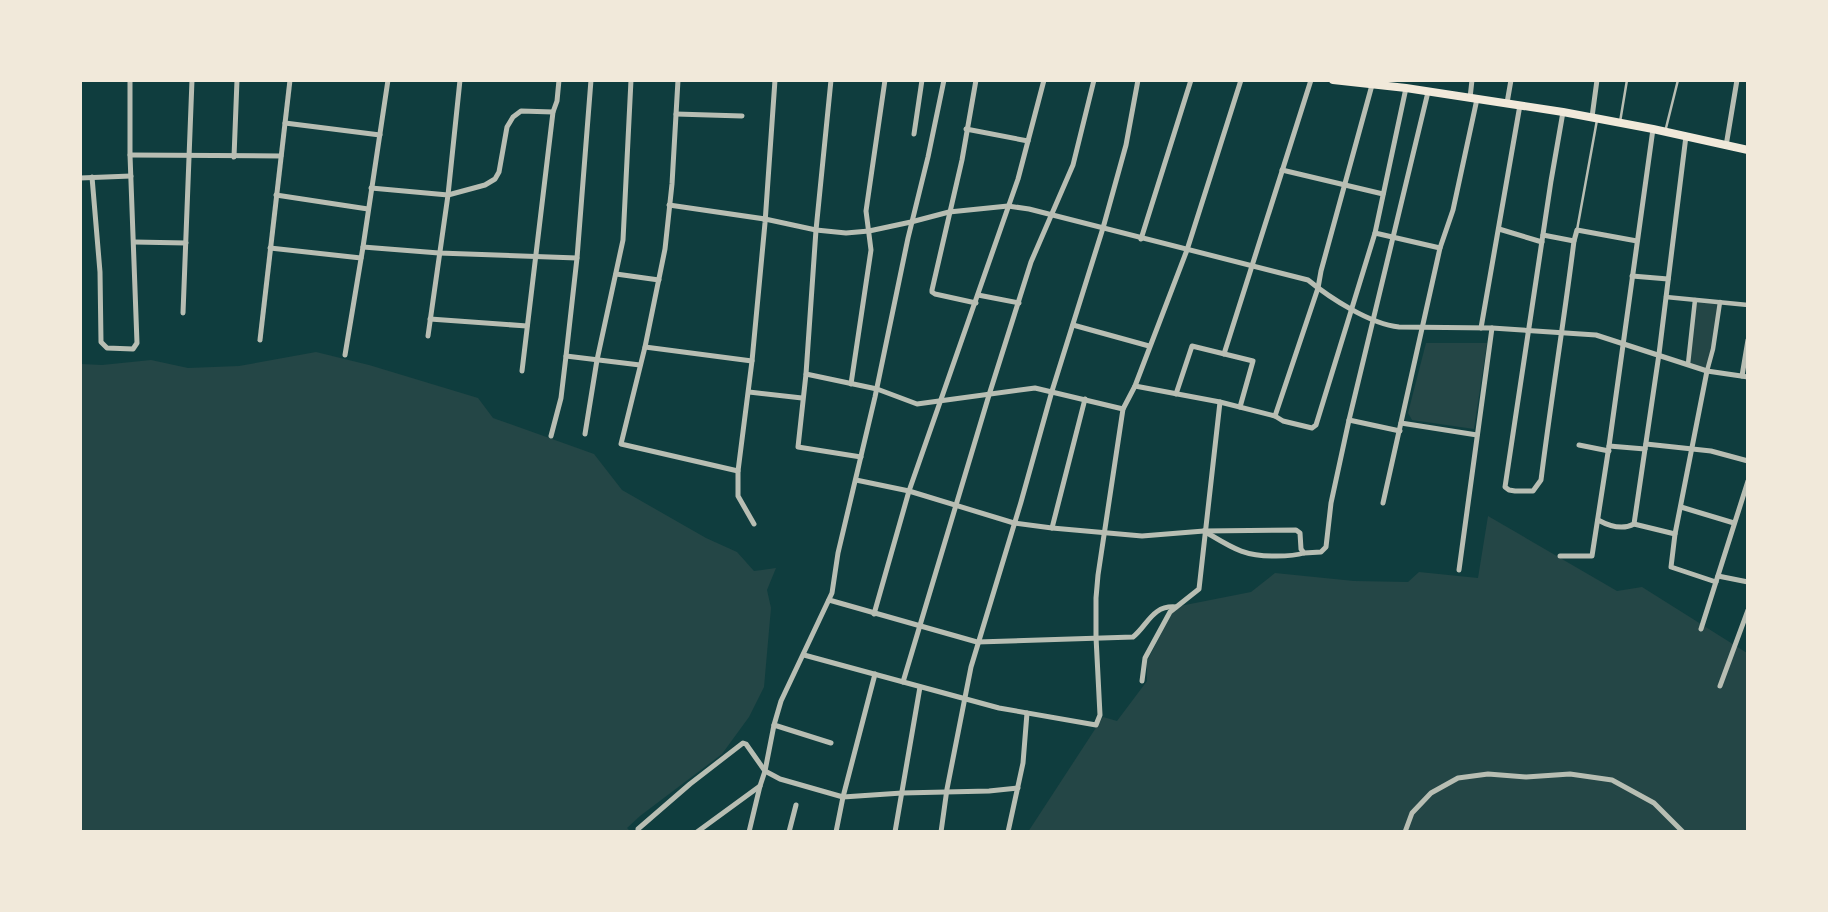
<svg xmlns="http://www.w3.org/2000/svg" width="1828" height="912" font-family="'DejaVu Sans',sans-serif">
  <rect width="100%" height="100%" fill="#0f3d3e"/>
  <g fill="#244646">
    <polygon points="1695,300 1720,302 1707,371 1688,364"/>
    <polygon points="1426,343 1487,343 1474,429 1412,420 1408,413"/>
    <polygon points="316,352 369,365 478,398 493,418 594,454 622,490 706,538 737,552 754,571 776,568 767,590 771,608 764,687 749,717 722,754 640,816 627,828 630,831 81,831 81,364 102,365 151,360 188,368 239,366"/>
    <polygon points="1488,516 1617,591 1642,587 1747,653 1747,831 1028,832 1103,717 1117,721 1147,681 1147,661 1172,613 1180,606 1251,592 1275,573 1354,581 1408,582 1419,572 1478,578"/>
  </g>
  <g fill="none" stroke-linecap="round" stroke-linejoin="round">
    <g stroke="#b8beb3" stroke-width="2.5">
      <polyline points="1620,122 1627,80"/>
      <polyline points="1666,128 1678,80"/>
      <polyline points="1577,230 1597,120"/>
    </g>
    <g stroke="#b8beb3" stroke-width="4.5">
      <polyline points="1666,297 1748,305"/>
      <polyline points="1688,364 1695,300"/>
      <polyline points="1707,371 1713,349 1720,302"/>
    </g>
    <g stroke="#b8beb3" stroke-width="5">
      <polyline points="678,80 672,184 665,249 645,347 621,444 738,471"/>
      <polyline points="831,80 816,230 806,374 798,447 861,457"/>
      <polyline points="976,80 962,160 932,290 932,292 935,294 976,303"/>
      <polyline points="1470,98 1472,80"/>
      <polyline points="1507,103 1511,80"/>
      <path d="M1563,112L1551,181L1505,487L1509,490L1515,491H1533L1541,480C1551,400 1564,321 1574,241L1577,230L1637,241"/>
      <polyline points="676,114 742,116"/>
      <polyline points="1592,117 1597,80"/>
      <polyline points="285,123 380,135"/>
      <polyline points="966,129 1028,141"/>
      <polyline points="914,134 922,80"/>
      <polyline points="1726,146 1737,80"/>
      <polyline points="130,155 281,156"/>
      <polyline points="234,157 237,80"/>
      <polyline points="1282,170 1383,194"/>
      <polyline points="92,177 100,272 101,342 107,348 133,349 137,343 130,155 130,80"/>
      <polyline points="80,178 131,176"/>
      <polyline points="371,188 448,195 485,185 495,179 499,172 507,127 513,117 521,111 553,112"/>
      <polyline points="276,195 368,209"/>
      <path d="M669,205L765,219L816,230L846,233L869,231L911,222L949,212L1008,206L1029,209L1308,280C1330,298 1370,324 1399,327L1492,328L1596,335L1707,371L1748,377"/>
      <polyline points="1499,229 1542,242"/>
      <polyline points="1375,233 1440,248"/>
      <polyline points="1543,235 1574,241"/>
      <polyline points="1141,239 1191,80"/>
      <polyline points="134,242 186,243"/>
      <polyline points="363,247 439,253 577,258"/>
      <polyline points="270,248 361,258"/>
      <polyline points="616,274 659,280"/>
      <polyline points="1632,276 1668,279"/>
      <polyline points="978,295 1019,303"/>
      <polyline points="183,313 192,80"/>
      <polyline points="430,319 527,326"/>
      <polyline points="1073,325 1149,346"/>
      <polyline points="1481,328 1520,105"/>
      <polyline points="428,336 448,195 460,80"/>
      <polyline points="260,340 290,80"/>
      <polyline points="645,347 752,361"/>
      <polyline points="1224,354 1311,80"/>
      <polyline points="345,355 363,247 388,80"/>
      <polyline points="566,356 640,365"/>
      <polyline points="522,371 553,112 557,101 559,80"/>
      <polyline points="1707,371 1675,534 1671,567 1716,582"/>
      <polyline points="806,374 877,389 917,404 1035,388 1123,409"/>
      <polyline points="1742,376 1748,340"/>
      <polyline points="851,384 871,250 866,211 885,80"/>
      <polyline points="1135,386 1220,402 1275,416 1283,421 1312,428 1316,425 1375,233 1406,88"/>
      <polyline points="749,392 802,398"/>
      <polyline points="1176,394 1192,346 1253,361 1240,407"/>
      <polyline points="1275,416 1318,288 1321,271 1372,85"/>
      <polyline points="1349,420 1400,431"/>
      <polyline points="1401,423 1477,435"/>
      <polyline points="585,434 597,360 623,240 631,80"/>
      <polyline points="551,436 561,398 566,356 577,258 591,80"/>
      <polyline points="1646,444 1711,451 1748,461"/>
      <polyline points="1579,445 1609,451"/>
      <polyline points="1609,446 1645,449"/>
      <polyline points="856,480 909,491 1014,523 1052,528 1142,536 1204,531 1296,530 1300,533 1301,549 1304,553 1321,552 1326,547 1331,503 1349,420 1428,92"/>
      <polyline points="1383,503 1440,248 1453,210 1477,99"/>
      <polyline points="1681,507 1734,523"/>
      <path d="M1598,520C1609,526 1623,530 1634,524L1675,534"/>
      <polyline points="754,524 738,496 738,471 752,361 765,223 775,80"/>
      <polyline points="1634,524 1659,354 1686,136"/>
      <polyline points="1052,528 1085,399"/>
      <path d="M1204,531C1231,547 1244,557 1276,556C1286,556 1295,556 1304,553"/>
      <polyline points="1560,556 1592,556 1609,446 1653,129"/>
      <polyline points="1459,570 1492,328"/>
      <polyline points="1718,576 1748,582"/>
      <path d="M829,600L977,642L1133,637C1148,625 1152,605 1176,607"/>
      <polyline points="874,614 909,491 1018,179 1044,80"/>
      <polyline points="1701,629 1748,481"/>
      <polyline points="804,655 999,708 1096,725 1100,715 1096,637 1096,598 1098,575 1123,409 1135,386 1187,250 1241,80"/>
      <polyline points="1142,681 1145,658 1170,612 1199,589 1220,402"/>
      <polyline points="903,682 989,395 1031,262 1073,165 1094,80"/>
      <polyline points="1720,686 1748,610"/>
      <polyline points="774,725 831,743"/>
      <polyline points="638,832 638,829 690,784 743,743 746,744 765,771 780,779 843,797 902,793 989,791 1018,788"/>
      <polyline points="697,832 760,786"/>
      <polyline points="749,832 760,786 765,771 774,725 781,701 832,593 838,553 875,397 908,238 928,157 944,80"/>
      <polyline points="789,832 796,805"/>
      <polyline points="836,832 843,797 875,674"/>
      <polyline points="895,832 920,687"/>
      <polyline points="941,832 947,789 971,667 1021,502 1052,391 1103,228 1126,145 1138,80"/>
      <polyline points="1008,832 1023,763 1027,713"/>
      <polyline points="1405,832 1412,813 1431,793 1458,778 1488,774 1526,777 1570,774 1612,780 1654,803 1683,832"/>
    </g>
    <polyline stroke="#f1e9da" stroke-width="8" points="1333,80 1406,88 1563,112 1653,129 1748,150"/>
  </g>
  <rect width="1828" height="912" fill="none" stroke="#f1e9da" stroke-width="164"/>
</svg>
